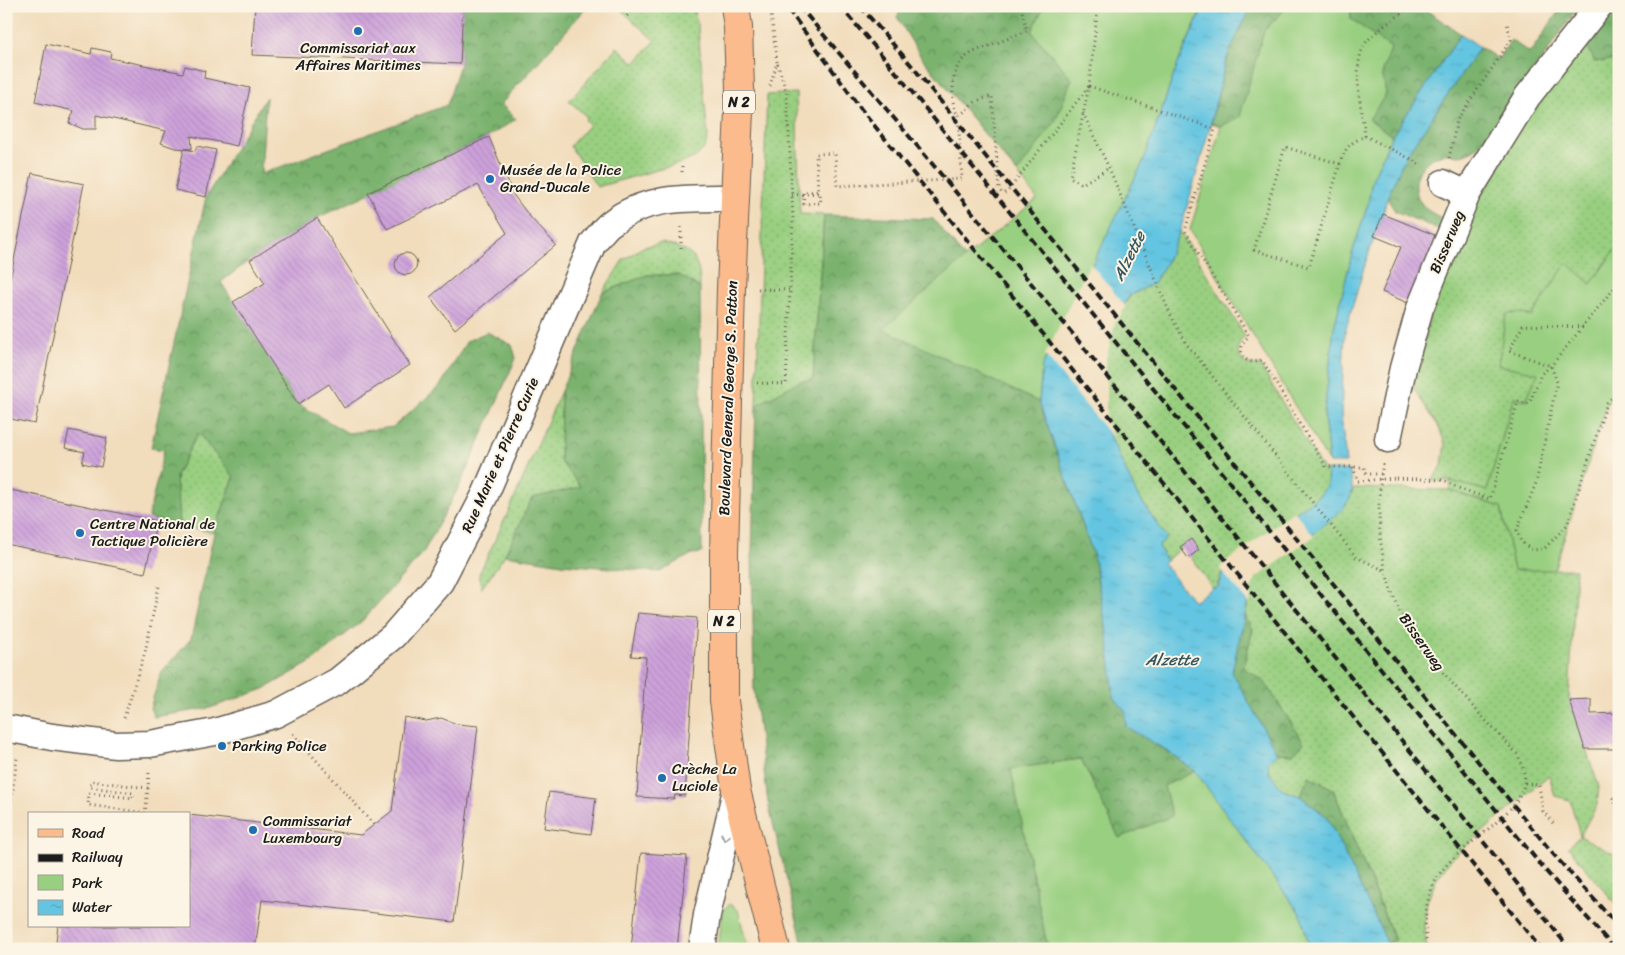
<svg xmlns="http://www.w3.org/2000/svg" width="1625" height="955" font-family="Sriracha,sans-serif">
  <defs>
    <pattern id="grass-dots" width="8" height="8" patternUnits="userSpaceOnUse" patternTransform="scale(1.25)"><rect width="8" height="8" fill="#99cf80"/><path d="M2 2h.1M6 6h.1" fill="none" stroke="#83b16e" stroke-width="1.8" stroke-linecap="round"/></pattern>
    <pattern id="forest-crowns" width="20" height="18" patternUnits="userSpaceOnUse" patternTransform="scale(1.25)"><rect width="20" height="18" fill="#7ab26e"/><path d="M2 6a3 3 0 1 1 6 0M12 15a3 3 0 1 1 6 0" fill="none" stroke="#63905a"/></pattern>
    <pattern id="water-ripples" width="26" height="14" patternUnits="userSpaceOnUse" patternTransform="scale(1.25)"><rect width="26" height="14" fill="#63c5e1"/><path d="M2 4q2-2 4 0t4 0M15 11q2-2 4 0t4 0" fill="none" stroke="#55a9c0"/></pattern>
    <pattern id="building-back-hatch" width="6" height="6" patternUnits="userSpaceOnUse" patternTransform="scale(1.25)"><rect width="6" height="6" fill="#cda1db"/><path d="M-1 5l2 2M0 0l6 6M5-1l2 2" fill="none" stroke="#af8abb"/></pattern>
  </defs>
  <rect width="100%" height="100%" fill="#fcf5e5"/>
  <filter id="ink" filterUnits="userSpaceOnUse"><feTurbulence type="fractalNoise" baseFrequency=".02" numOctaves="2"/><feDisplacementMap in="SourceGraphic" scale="10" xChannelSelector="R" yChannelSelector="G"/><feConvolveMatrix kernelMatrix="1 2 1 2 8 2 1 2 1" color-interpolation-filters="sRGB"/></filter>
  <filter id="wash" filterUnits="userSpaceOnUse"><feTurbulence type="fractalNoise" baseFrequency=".0096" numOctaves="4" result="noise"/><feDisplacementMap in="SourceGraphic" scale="20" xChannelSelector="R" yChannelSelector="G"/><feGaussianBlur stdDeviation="1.12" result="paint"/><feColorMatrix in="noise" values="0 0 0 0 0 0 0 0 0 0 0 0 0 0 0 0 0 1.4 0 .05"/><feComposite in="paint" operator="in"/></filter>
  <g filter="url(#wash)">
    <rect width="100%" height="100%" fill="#f1dcbb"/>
    <g fill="url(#grass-dots)" stroke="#5a764e">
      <polygon points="617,6 693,6 698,28 708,137 705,148 696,157 682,163 597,187 570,146 589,125 585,120 587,117 569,101 617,47 635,63 655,41"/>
      <polygon points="1584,39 1595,62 1619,59 1619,244 1591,284 1567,263 1532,316 1517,313 1539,372 1526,400 1514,397 1487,491 1451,481 1431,481 1442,466 1445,443 1438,426 1414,389 1415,371 1431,313 1479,199 1536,103"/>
      <polygon points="796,93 800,214 824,215 813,381 756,405 767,95"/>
      <path d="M1180,231L1245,336C1230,349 1242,369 1260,365L1323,470H1328L1327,484L1321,494L1224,567L1216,588H1212L1190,556L1198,550L1191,539L1166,561L1159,546L1167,538L1136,493L1103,421V359L1112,322L1131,295L1153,284L1165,265Z"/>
      <path d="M662,243C691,250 700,256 700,288L679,275H647L602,293L623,260L643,247Z"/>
      <polygon points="561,391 560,461 581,487 533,498 505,555 481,589 479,574 511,506"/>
      <polygon points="198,432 234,477 214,533 179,525 176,476"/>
      <path d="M1354,488L1449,490L1501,507L1514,570L1576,569L1569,700L1599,787L1597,805L1580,836L1619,857V908L1568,847L1580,836L1570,800L1555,796L1549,775L1452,858L1437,878L1427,902L1424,927L1427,949H1392L1388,944L1395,940L1333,789L1309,777L1300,796C1281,790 1269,784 1268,762L1277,753L1293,754L1243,668L1253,629L1245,616L1248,601L1247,589L1255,577L1346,505Z"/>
    </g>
    <g fill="url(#forest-crowns)" stroke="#4b6745">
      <polygon points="463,6 588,6 501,104 516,119 488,137 317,218 250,260 221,282 298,404 348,433 393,427 440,386 467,341 487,332 512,345 516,358 461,483 423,553 362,621 313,661 264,689 210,708 154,717 150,708 161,673 191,639 214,533 234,477 198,433 176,476 179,525 148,518 164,450 151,448 206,197 266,97 261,174 447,105 460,64"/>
      <polygon points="903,6 1044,6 1032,32 1072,79 1055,122 1017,173 921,57 897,17"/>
      <path d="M1252,6H1288L1264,31L1240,118L1221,126L1211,123C1221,83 1228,41 1252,6Z"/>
      <polygon points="1350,6 1420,6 1461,34 1392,136 1369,119 1386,94 1382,73 1391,48 1351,19"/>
      <path d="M1558,6H1579L1484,142C1478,147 1472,152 1464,154C1459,156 1454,154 1449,154C1430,153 1414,170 1416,189C1418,207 1432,214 1447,220L1442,231L1395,211L1387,198L1405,157L1480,47L1498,59L1511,40L1530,53L1561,8Z"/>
      <polygon points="1611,6 1619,6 1619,59 1595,62 1584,39"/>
      <polygon points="824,215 933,219 965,258 884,329 1039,402 1093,554 1108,638 1114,697 1126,711 1126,727 1164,749 1195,771 1164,786 1172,816 1119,838 1081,759 1011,769 1048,949 804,949 768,803 754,690 752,554 756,405 800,381 813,380"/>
      <polygon points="647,275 679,275 700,288 702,553 692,554 660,572 562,564 505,555 532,498 581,487 560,461 561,391 602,293"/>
      <polygon points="1245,616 1253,629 1243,668 1264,681 1304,743 1293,754 1277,753 1232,672"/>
      <polygon points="1309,776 1333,789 1395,941 1388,944 1327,817 1300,796"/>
    </g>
    <g fill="#99cf80" stroke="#5a764e">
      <polygon points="1044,6 1203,6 1178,63 1144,160 1042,366 1039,402 883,329 965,258 1037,199 1017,173 1055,122 1072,79 1032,32"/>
      <polygon points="1288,6 1350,6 1351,19 1391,48 1382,73 1386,94 1369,119 1392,136 1372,180 1368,204 1352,254 1334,328 1324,414 1329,463 1190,230 1221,126 1240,117 1264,31"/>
      <polygon points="1619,244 1619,390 1607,404 1554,570 1514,570 1501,507 1449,490 1451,481 1487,491 1514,397 1526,400 1538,373 1498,365 1506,315 1517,313 1532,316 1567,262 1591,284"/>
      <polygon points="1081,759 1119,838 1172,816 1164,786 1195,771 1301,915 1310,949 1048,949 1011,769"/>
      <polygon points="730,904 738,910 748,949 718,949 723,910"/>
    </g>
    <g fill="url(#water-ripples)" stroke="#40707e">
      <path d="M1204,6H1252L1247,14L1226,60L1209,130L1180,231L1165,265L1153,284L1130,295L1112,322L1103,359V421L1136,493L1167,538L1159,546L1166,561L1163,563L1194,602L1212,588L1218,587L1224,567L1321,494L1327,484L1328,470H1349C1355,492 1353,497 1338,514L1255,577L1248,589V601L1232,672L1277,753L1268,762L1269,773L1283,790L1300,796L1327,817L1388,944L1392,949H1310L1301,915L1195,771L1164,749L1126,727L1125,711L1114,697L1108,638L1093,554L1039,402L1042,366L1144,160L1178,63Z"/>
      <polygon points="1461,34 1480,47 1405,157 1387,198 1383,214 1366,261 1345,332 1341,414 1346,463 1329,463 1324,414 1334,328 1352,254 1368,204 1372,180 1392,136"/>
    </g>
    <g fill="#f1dcbb">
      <polygon points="1090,263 1126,307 1115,323 1106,360 1106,421 1115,441 1045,355"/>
      <polygon points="1294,511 1314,536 1256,578 1250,590 1250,605 1220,569 1221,566"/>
    </g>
    <g id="blocks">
      <g fill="url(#building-back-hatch)">
        <polygon points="255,6 463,7 460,64 252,55"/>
        <polygon points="46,44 91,54 92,48 111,52 110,58 183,73 185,66 205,71 204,78 250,88 237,146 191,136 192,149 175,148 161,143 166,131 96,115 96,129 83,129 69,123 74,111 35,102"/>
        <polygon points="489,137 514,196 530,217 556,245 455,329 430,297 507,233 478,185 387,229 368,193"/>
        <polygon points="197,146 216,150 206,197 175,190 184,149 195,151"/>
        <polygon points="32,173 84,184 35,424 6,418 6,299"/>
        <polygon points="1383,214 1437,236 1408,303 1382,292 1401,247 1374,236"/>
        <polygon points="317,218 410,365 344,408 329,384 298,404 233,302 265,283 250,260"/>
        <circle cx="406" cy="264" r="11"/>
        <polygon points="69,430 107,438 101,467 82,463 85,452 65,448"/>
        <polygon points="6,489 157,521 145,573 6,544"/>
        <polygon points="1191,539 1199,550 1188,558 1180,547"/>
        <polygon points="638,613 697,618 685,796 675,795 674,799 637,797 646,657 631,656"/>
        <polygon points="1591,699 1591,714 1619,713 1619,749 1585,749 1569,700"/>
        <polygon points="404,717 426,721 441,718 457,724 478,726 454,922 262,900 255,949 55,949 58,926 189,926 189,815 361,835 392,811"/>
        <polygon points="549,792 596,798 591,834 544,828"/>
        <polygon points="641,853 687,856 677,949 631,949"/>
      </g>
    </g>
  </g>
  <g filter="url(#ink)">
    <use href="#blocks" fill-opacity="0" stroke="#675f54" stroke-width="1"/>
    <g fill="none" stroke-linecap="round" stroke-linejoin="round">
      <defs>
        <g id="street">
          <polyline points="1443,183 1467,194"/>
          <polyline points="1388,439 1403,368 1420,308 1467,194 1527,97 1599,6"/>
          <path d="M6,728L52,737L116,745L150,744L215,732L276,714L338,681L393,636L440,582L485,495L593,243C599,236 604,228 611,223C647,195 692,198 735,198"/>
          <polyline points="702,949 707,915 736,790"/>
        </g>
        <polyline id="primary" points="735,6 738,27 740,89 731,288 724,553 724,701 736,790 776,949"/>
      </defs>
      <use href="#street" stroke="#675f54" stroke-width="29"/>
      <use href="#primary" stroke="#675f54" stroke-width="30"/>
      <g stroke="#675f54" stroke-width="3" stroke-dasharray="1 4" stroke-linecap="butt">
        <polyline points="1098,6 1089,86 1070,177 1082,184 1109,168"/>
        <path d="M1021,7L1027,31C1016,35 1005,40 994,44C969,53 954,58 953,88C952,96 953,109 958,115C965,113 967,108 972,104C978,100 985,98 992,96L999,190L1003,194L1008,191L1089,86"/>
        <polyline points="627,16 635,6"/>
        <polyline points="770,86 777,62 770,6"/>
        <path d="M1089,86L1215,129L1185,231L1249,336C1233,349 1244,368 1262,360L1326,467H1364L1365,472L1368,474H1381"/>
        <polyline points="1083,113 1109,168 1171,316 1186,343 1356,557 1386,571"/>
        <polyline points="1365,136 1413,160 1421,166"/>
        <path d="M1365,136C1362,110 1349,59 1369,39C1380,27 1399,16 1412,6"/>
        <polyline points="1449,158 1457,120 1511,40 1507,23"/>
        <path d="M1340,164L1285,147L1254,250L1309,267L1340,164C1345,147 1350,143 1365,136"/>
        <polyline points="682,172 682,163"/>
        <polyline points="792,195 820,193 821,203 804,204 803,192 818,191 816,154 835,153 837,186 962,179 958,115"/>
        <polyline points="681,248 681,226"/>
        <polyline points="758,289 790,290"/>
        <polyline points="1583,327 1523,325 1509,351 1551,366 1557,382 1536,483 1517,530 1521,542 1532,550 1544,549 1567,525 1607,403 1619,390"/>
        <polyline points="757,383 786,384 793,219 787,94 777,62"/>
        <path d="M1383,464C1375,506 1379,564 1396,603C1405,624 1420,643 1434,661C1460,694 1489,724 1518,755C1522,764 1526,773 1524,784C1518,818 1456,845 1437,878C1424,900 1424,924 1427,949"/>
        <polyline points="1353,467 1358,481"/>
        <polyline points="1396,478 1444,480 1458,488 1490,499 1518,401 1529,404 1541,374 1551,366 1619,282"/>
        <polyline points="124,718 145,652 159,586"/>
        <polyline points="293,734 374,825"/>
        <polyline points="1525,783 1539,785 1543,811 1553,823"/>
        <polyline points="148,788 91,781 90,787 133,793 133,798 89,793 88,805 145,813 148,788 149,772"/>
        <polyline points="1619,796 1614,798 1619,818"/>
        <polyline points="6,823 9,820 17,757"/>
      </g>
      <use href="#street" stroke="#fff" stroke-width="26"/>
      <use href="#primary" stroke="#fbbb8c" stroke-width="28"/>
      <g stroke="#1c1c1c" stroke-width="4" stroke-dasharray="8 4" stroke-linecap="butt">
        <path d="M799,6C1063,315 1314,633 1570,949"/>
        <polyline points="840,6 886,60 1544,869 1615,949"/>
        <polyline points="860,6 912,66 1554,855 1619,927"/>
        <polyline points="788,9 861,109 1541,949"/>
      </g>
      <polyline stroke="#675f54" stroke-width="3" stroke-dasharray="1 4" stroke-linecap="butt" points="1358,481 1396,478"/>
    </g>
    <defs><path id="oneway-chevron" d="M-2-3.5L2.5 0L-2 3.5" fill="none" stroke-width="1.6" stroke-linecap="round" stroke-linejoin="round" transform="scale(1.25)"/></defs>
    <use stroke="#999" href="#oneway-chevron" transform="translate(725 837) rotate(103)"/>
  </g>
  <g fill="#1f6fb2" stroke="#fcf5e5" stroke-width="2">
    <circle cx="358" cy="31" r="5"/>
    <circle cx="490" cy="179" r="5"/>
    <circle cx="80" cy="533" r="5"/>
    <circle cx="222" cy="746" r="5"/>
    <circle cx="662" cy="778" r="5"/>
    <circle cx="253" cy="830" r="5"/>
  </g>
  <g text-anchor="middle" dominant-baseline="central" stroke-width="4" stroke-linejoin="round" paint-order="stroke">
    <g fill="#fcf5e5" stroke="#5f5d58" stroke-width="1">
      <rect x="723" y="90.5" width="32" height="23" rx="4"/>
      <rect x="708" y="609.5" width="32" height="23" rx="4"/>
    </g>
    <g font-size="14" font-weight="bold" fill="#1c1c1c">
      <text x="739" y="102">N 2</text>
      <text x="724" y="621">N 2</text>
    </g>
    <g font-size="15" fill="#1c1c1c" stroke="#fcf5e5" text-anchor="start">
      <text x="358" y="48" text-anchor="middle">Commissariat aux<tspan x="358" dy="17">Affaires Maritimes</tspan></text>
      <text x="500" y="170">Musée de la Police<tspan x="500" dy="17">Grand-Ducale</tspan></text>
      <text x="90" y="524">Centre National de<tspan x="90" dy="17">Tactique Policière</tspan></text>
      <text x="232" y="746">Parking Police</text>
      <text x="672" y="769">Crèche La<tspan x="672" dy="17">Luciole</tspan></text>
      <text x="263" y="821">Commissariat<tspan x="263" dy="17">Luxembourg</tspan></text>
    </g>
    <g font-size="15" fill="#1c1c1c" stroke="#fcf5e5">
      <text transform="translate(1447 242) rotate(-67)">Bisserweg</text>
      <text transform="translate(728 398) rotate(-88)">Boulevard General George S. Patton</text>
      <text transform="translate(500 455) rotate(-66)">Rue Marie et Pierre Curie</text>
      <text transform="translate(1422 642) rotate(55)">Bisserweg</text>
    </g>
    <g font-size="16" font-style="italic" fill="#355761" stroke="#fcf5e5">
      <text transform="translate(1129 256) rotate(-63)">Alzette</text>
      <text x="1172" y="659">Alzette</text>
    </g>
  </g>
  <rect width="1625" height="955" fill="none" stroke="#fcf5e5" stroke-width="25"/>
  <rect x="28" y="812" width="162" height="115" fill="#fcf5e5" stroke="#a29e95"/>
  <rect x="38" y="829" width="25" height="8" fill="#fbbb8c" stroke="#a29e95"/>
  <text x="72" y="838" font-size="15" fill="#1c1c1c">Road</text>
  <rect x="38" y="854" width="25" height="8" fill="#1c1c1c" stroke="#a29e95"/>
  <text x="72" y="862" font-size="15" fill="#1c1c1c">Railway</text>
  <rect x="38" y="875" width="25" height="15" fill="#99cf80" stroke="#a29e95"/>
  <text x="72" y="888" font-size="15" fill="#1c1c1c">Park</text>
  <rect x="38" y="900" width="25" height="15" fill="url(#water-ripples)" stroke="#a29e95"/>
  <text x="72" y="912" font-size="15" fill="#1c1c1c">Water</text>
</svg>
